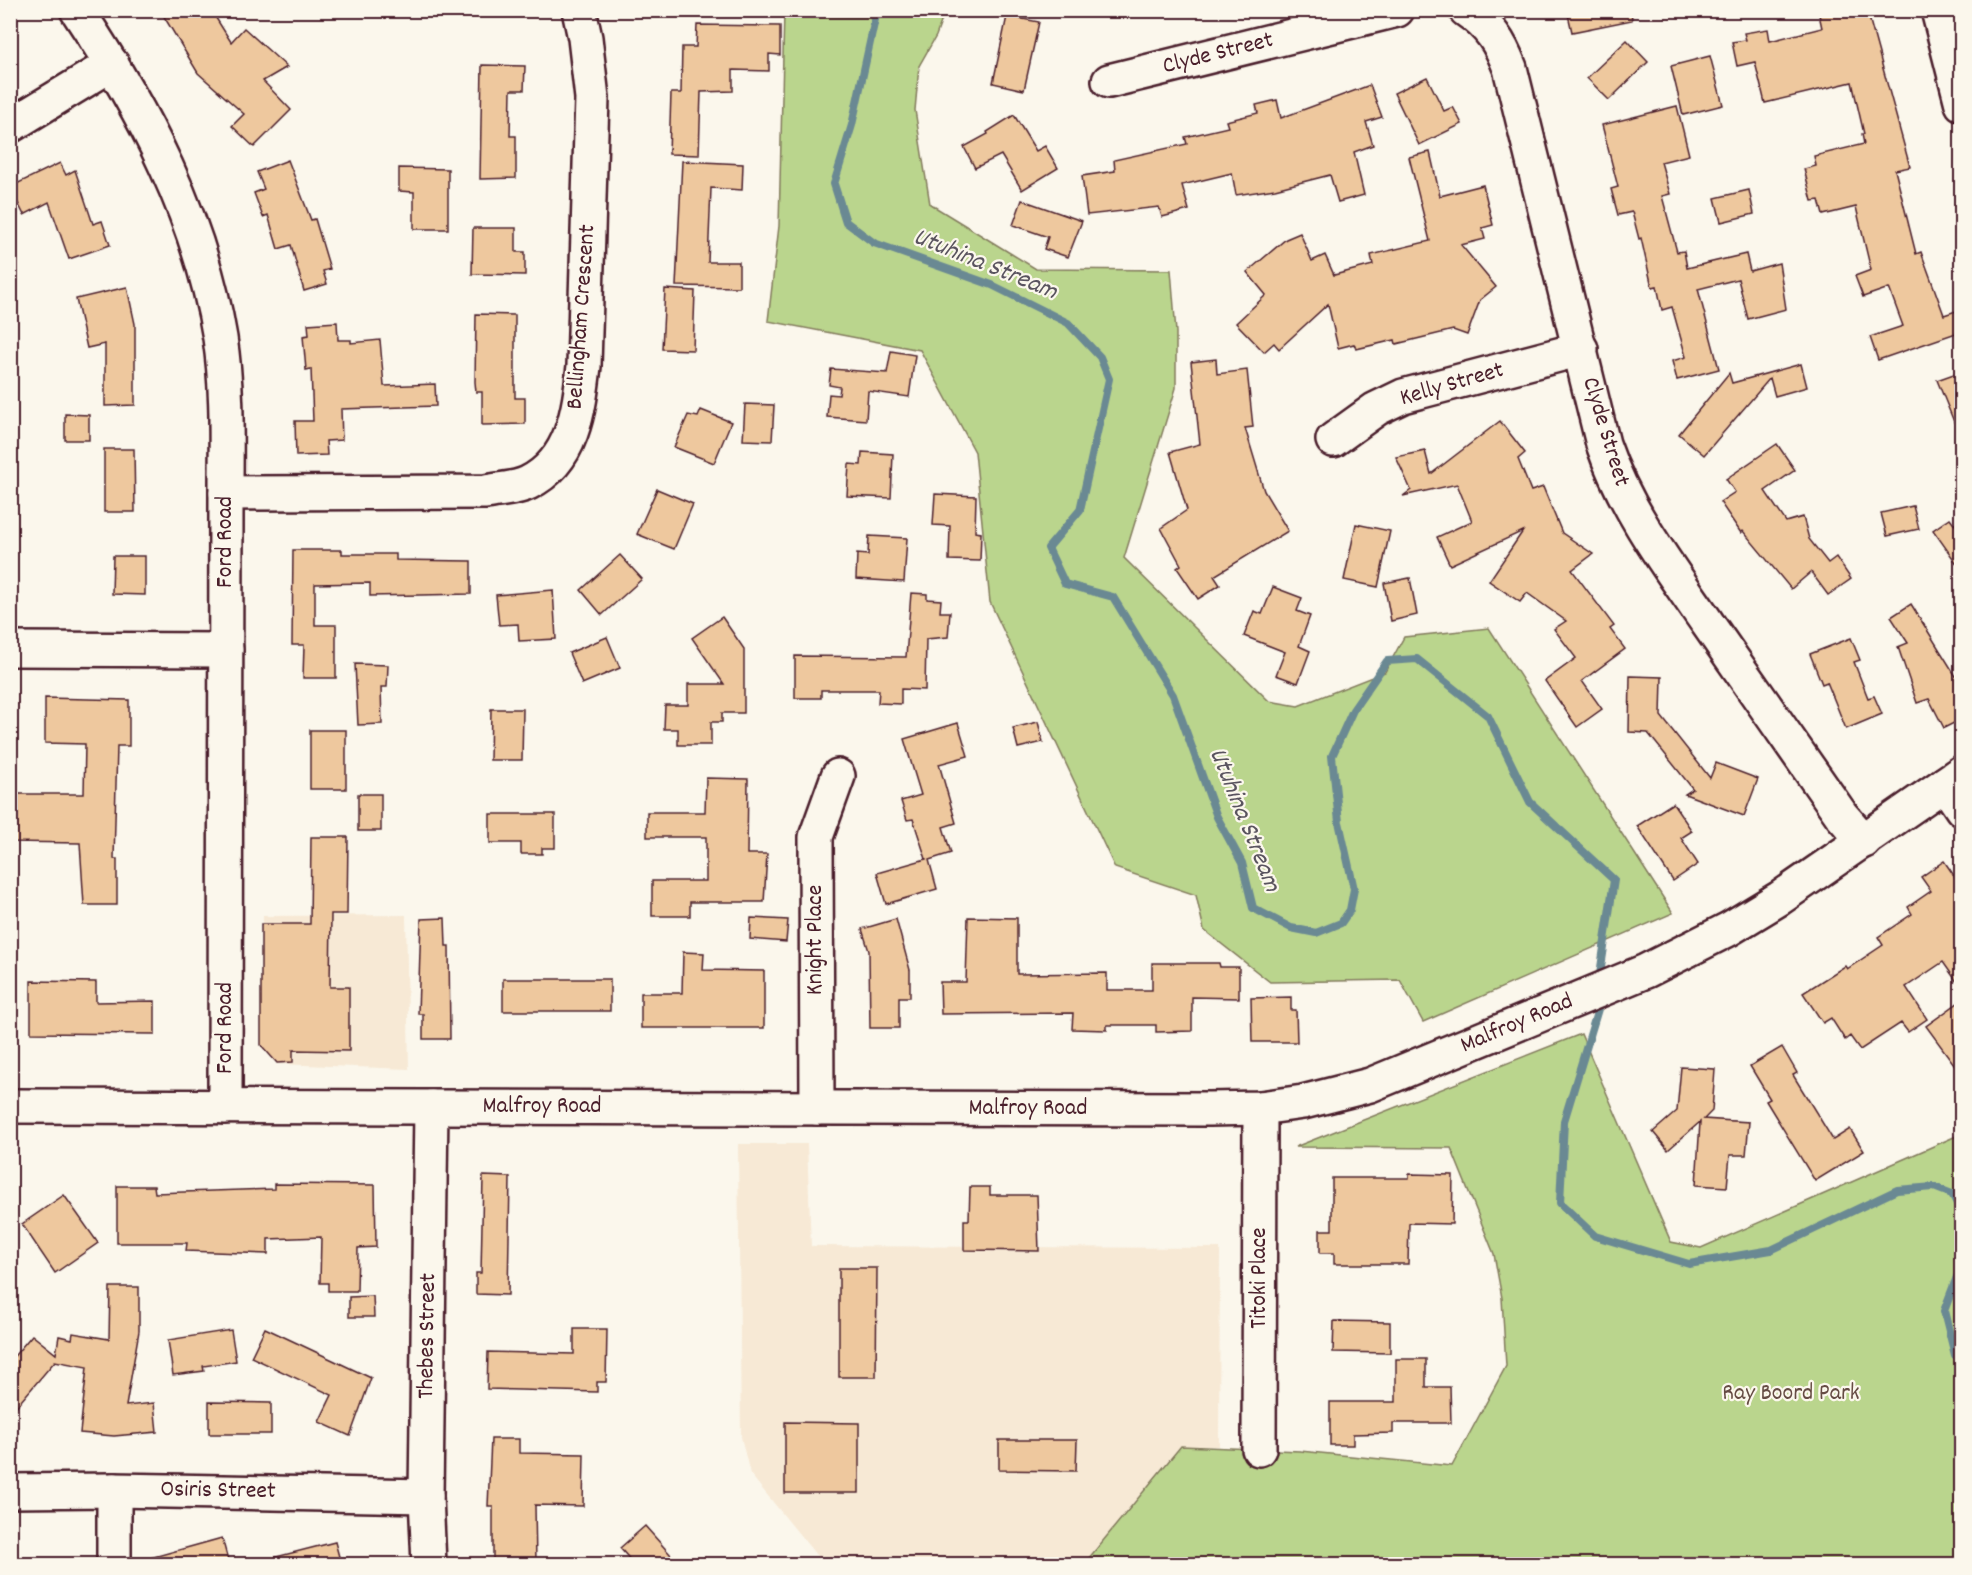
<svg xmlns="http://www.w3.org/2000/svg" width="1972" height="1575" font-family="Dekko,sans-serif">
  <rect width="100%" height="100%" fill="#fbf7ec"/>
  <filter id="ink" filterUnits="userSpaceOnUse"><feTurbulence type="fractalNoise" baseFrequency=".0167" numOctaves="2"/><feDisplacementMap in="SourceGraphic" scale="12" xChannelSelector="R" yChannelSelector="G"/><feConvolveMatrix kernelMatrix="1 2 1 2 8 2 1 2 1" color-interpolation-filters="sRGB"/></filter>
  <g filter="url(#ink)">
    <g fill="#f7e9d5">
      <polygon points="406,915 409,1069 277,1064 261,1045 263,916"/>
      <polygon points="738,1144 807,1144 811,1246 1220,1248 1219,1446 1181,1447 1084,1564 836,1564 817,1556 750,1474 741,1437"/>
    </g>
    <g fill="#bad58d" stroke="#827a5c" stroke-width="1.5">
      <polygon points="784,11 945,11 936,36 919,66 915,110 930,204 1036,269 1171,270 1176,332 1176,388 1124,558 1269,701 1298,706 1385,672 1404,637 1489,628 1673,913 1423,1022 1400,980 1270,982 1204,930 1196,895 1115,868 990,602 975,452 920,350 768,321 779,226"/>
      <polygon points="1581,1034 1671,1242 1701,1248 1961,1134 1961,1564 1084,1564 1181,1446 1300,1451 1452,1466 1506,1366 1502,1298 1494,1254 1451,1148 1295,1147"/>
    </g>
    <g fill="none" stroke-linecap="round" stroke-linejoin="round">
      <g stroke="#6a8993" stroke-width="8">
        <polyline points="877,10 852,125 834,184 846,222 874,243 992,285 1068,323 1100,357 1109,379 1080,510 1048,548 1065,584 1113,597 1173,695 1217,817 1242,863 1253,908 1291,928 1316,933 1341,923 1350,910 1354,889 1339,822 1332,756 1353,710 1387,661 1417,659 1488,716 1530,802 1614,880 1599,981"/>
        <polyline points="1598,999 1598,1009 1564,1121 1560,1203 1595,1236 1689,1264 1771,1250 1897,1190 1934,1187 1952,1194 1962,1213"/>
        <polyline points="1962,1264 1944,1311 1955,1355 1962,1359"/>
      </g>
    </g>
    <g fill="#eec89e" stroke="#4a1f2b" stroke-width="1.5">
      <polygon points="160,10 211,10 231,42 244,28 287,67 263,81 291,110 254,147 232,126 244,114 198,73"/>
      <polygon points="1567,10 1631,10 1632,20 1572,32"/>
      <polygon points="1818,10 1867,10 1910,167 1895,170 1916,254 1921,252 1944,315 1962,309 1962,331 1878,360 1870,337 1903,326 1889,288 1863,297 1855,276 1871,270 1856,207 1823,215 1819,200 1812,201 1804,169 1816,166 1814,156 1864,144 1862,134 1864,134 1852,82 1765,103 1755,62 1737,66 1732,42 1746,40 1744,33 1768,29 1770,41 1822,28"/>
      <polygon points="1007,16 1039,22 1024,90 993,83"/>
      <polygon points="697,25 780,26 780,55 769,54 769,71 733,70 733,91 701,92 699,155 669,154 671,93 681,93 682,47 696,47"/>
      <polygon points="1627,40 1648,62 1609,100 1587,78"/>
      <polygon points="1710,56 1723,105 1683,115 1671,66"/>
      <polygon points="482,65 525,66 524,90 511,90 510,136 516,136 516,178 480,179"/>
      <polygon points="1427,77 1444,111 1453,107 1462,124 1419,145 1394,93"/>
      <polygon points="1370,85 1382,117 1366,122 1373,145 1354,152 1364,195 1338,202 1330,175 1275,189 1236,195 1232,173 1182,185 1189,210 1162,217 1159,207 1087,215 1082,176 1115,171 1114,160 1187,144 1185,137 1228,127 1226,121 1258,113 1256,105 1277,100 1281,118"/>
      <polygon points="1677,106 1689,155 1661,162 1670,194 1662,196 1677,252 1684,251 1687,268 1746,254 1750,271 1779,263 1786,309 1748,319 1738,279 1698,289 1719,369 1677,380 1672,361 1686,357 1672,307 1662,310 1657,286 1652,287 1641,238 1639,239 1632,212 1618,215 1611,189 1618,187 1602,125"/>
      <polygon points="1014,115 1036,151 1045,146 1058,168 1022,190 1001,155 975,168 964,147 988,134 987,132"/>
      <polygon points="1430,152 1440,196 1483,185 1493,225 1482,228 1485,239 1461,245 1496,287 1480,300 1467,335 1453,330 1396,344 1395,340 1356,349 1354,344 1338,348 1328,304 1279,349 1274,343 1264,352 1236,323 1266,295 1247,272 1286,239 1300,233 1312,261 1325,255 1334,275 1373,265 1371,255 1430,241 1409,157"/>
      <polygon points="288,160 311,220 315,219 330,269 323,271 327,284 304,291 291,245 278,249 268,215 263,217 254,193 264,189 257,172"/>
      <polygon points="682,161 743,164 742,190 711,188 708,262 739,262 739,287 676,286"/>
      <polygon points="60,163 66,175 75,170 93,224 102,221 110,245 69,259 49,202 24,215 10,187"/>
      <polygon points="399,168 448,169 448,229 414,229 414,192 399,191"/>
      <polygon points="1749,190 1754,214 1721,222 1715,198"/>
      <polygon points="1022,200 1082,221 1068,257 1044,249 1048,237 1013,225"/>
      <polygon points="473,228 516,228 516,252 525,252 525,275 472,274"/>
      <polygon points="127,287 135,324 135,405 105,406 105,344 87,348 76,299"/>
      <polygon points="665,289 695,291 693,350 662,349"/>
      <polygon points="476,314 515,315 515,398 525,398 525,424 482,425 482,392 476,392 475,382"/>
      <polygon points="337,322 338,340 351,340 351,343 380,340 384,386 435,384 436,406 341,409 342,440 326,441 327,455 296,456 295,421 313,421 311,369 306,370 303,336 309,335 308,324"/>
      <polygon points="891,351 915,355 909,397 868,391 866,420 827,417 829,394 839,395 840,387 829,385 831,369 887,373"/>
      <polygon points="1216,359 1217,374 1247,370 1253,427 1245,428 1264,491 1288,531 1214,576 1220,585 1198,599 1177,568 1181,565 1161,528 1187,510 1170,452 1200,444 1191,362"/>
      <polygon points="1801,364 1807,387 1775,396 1770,378 1704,455 1679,434 1729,373 1732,383"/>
      <polygon points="1962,371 1962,439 1961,439 1937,380"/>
      <polygon points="745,404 774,405 772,441 743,440"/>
      <polygon points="701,410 731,422 714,463 674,447 688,415 698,417"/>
      <polygon points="65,414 89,415 89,440 65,440"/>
      <polygon points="1500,421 1525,453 1518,459 1531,491 1543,487 1562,533 1593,554 1572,570 1614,626 1610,629 1625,649 1582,681 1602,709 1577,727 1545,681 1576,658 1554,629 1566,621 1527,593 1520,602 1489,581 1523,531 1450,565 1437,537 1472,521 1457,484 1403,496 1411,490 1396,457 1425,451 1431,474"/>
      <polygon points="1777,444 1795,470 1765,491 1786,522 1803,517 1809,539 1828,563 1836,557 1851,579 1828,595 1811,572 1791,589 1743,531 1741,533 1720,502 1735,492 1726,479"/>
      <polygon points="104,449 134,449 135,512 104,512"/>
      <polygon points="862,452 893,454 891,498 847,496 849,464 861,465"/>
      <polygon points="657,489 693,504 674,549 637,534"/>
      <polygon points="935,494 976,496 975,532 981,533 980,561 949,560 950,526 933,525"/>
      <polygon points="1913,506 1919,529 1887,536 1881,513"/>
      <polygon points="1950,518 1962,534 1962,571 1933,530"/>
      <polygon points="1356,524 1390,531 1378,587 1344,580"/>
      <polygon points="869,536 907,538 904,582 856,579 857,554 868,555"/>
      <polygon points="293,550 342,550 342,554 396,554 396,560 471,561 471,594 370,596 370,583 315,584 315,625 336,625 336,678 303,678 304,645 292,645"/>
      <polygon points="620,555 642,579 602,615 581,590"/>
      <polygon points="113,556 145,556 145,595 112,594"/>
      <polygon points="1410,578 1417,615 1391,621 1384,583"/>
      <polygon points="1273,587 1302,598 1297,611 1310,616 1299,646 1310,651 1298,683 1276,675 1285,652 1244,636 1254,611 1262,614"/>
      <polygon points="553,590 556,639 519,641 518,624 499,625 496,595"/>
      <polygon points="911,593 927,594 927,599 941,600 940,612 950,612 948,637 926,639 925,690 901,689 901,704 878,703 879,690 821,690 821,698 795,698 795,656 906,657"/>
      <polygon points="1911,604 1962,686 1962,719 1944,728 1929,699 1917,703 1898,647 1908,643 1891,617"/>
      <polygon points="722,617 744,649 744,713 722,713 722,722 711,722 711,745 678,745 678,729 664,729 665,705 688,705 688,684 724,684 692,638"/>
      <polygon points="607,637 620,668 582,684 569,653"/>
      <polygon points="1851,638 1860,660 1854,662 1868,698 1874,696 1882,714 1846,729 1827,682 1822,684 1810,654"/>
      <polygon points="355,664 388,665 387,687 381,687 382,724 358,725"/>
      <polygon points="1630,676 1662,677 1661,716 1710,778 1716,763 1758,779 1744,816 1685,794 1693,789 1648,733 1629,732"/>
      <polygon points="45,698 129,700 129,746 117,746 114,859 117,859 117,905 84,905 80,843 10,842 10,794 84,794 85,744 45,743"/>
      <polygon points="491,709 523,709 522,760 490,760"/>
      <polygon points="1038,722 1043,742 1018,748 1013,728"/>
      <polygon points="958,723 968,756 939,764 956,823 943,827 951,853 929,860 937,889 886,904 877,873 926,859 913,819 907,820 901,801 921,795 904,739"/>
      <rect x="310" y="730" width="36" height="59"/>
      <polygon points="706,778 748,779 747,854 767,854 764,902 690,902 690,916 652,916 652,881 706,881 706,837 647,837 647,812 705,812"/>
      <rect x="358" y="794" width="23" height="37"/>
      <polygon points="1673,803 1692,831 1681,838 1698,864 1673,881 1637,826"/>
      <polygon points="490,814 555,814 555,848 542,848 542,854 521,854 521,843 490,843"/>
      <polygon points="311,837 348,837 347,914 331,914 330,987 349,987 349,1051 293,1050 293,1062 277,1063 261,1045 261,924 310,924"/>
      <polygon points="1944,861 1962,887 1962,989 1943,962 1906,987 1927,1019 1908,1032 1901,1023 1860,1050 1850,1036 1845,1040 1831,1018 1823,1023 1803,993 1845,966 1847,969 1883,945 1878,937 1912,914 1908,907 1931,891 1921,877"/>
      <polygon points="968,917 1017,918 1017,974 1107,973 1107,990 1152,990 1152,963 1219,963 1220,967 1239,967 1239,998 1192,997 1192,1031 1156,1032 1156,1025 1107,1025 1107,1030 1072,1029 1073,1013 941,1014 940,982 966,982"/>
      <polygon points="445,918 446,946 449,946 450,1039 423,1039 423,1014 418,1014 421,919"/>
      <polygon points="751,918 788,920 786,942 750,939"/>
      <polygon points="896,919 910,970 910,997 899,997 899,1028 870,1028 869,951 862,929"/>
      <polygon points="683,952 704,953 703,970 764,971 764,1028 641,1028 641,993 682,993"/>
      <rect x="503" y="979" width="107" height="32"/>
      <polygon points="31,981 96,982 96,1002 155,1001 155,1034 31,1033"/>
      <polygon points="1291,997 1291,1010 1296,1010 1297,1042 1252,1042 1251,998"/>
      <polygon points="1962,1000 1962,1075 1926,1026"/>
      <polygon points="1782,1047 1797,1073 1793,1075 1833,1140 1850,1129 1864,1151 1815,1181 1766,1101 1770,1099 1750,1066"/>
      <polygon points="1681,1067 1715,1069 1712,1111 1704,1119 1749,1122 1746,1155 1730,1155 1727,1187 1696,1185 1700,1122 1668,1150 1653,1132 1677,1111"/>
      <polygon points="1409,1174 1453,1175 1452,1224 1409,1223 1408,1264 1334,1264 1334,1253 1320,1253 1320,1230 1332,1230 1332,1178 1409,1178"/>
      <polygon points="483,1176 510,1177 508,1295 476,1294 476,1273 481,1273"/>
      <polygon points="274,1184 375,1185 376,1247 358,1248 357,1291 328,1291 328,1283 320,1283 321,1237 268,1239 268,1254 186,1251 187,1243 117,1243 117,1186 154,1186 155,1193 274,1189"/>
      <polygon points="970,1187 990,1187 990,1195 1037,1195 1039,1251 964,1250 964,1220 969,1220"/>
      <polygon points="64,1195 98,1243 55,1273 22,1224"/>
      <polygon points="839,1268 877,1268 876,1377 839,1377"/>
      <polygon points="110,1287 139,1287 139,1331 126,1406 154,1403 157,1432 114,1436 80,1433 87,1367 55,1361 10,1414 10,1361 32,1335 56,1354 59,1336 72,1339 73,1333 109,1339"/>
      <polygon points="373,1296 374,1317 349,1317 349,1297"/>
      <polygon points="1334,1321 1390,1322 1390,1353 1333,1352"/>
      <polygon points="265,1328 371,1378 350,1436 319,1422 332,1395 251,1357"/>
      <polygon points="574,1329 607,1329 606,1382 597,1382 597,1392 487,1389 488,1352 574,1354"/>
      <polygon points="231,1330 236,1361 203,1366 204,1371 173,1375 168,1340"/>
      <polygon points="1396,1359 1426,1359 1426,1387 1450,1387 1451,1423 1393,1423 1393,1433 1353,1434 1353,1445 1330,1445 1330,1402 1396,1402"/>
      <polygon points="209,1402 271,1403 271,1434 209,1434"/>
      <polygon points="785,1422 859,1423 859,1493 785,1493"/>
      <polygon points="491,1439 519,1439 519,1453 584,1454 583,1506 535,1505 536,1564 493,1564 493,1506 488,1506"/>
      <polygon points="999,1440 1077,1440 1076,1471 999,1470"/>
      <polygon points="645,1526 679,1564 634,1564 620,1548"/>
      <polygon points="222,1538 229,1564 151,1564 150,1558"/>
      <polygon points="335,1542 341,1564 277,1564 276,1557"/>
    </g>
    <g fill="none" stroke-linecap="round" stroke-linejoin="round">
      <defs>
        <g id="minor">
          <path d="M77,10C144,111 200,217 220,338C228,390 226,442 226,493L225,1107"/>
          <path d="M1466,10C1490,26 1500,42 1510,68L1603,444C1626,511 1668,566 1708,624C1753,688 1797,752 1842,816L1864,841"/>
          <polyline points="1938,10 1962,104"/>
          <polyline points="1109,81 1397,10"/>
          <polyline points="10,126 112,64"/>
          <polyline points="1333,440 1376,409 1403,396 1581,349"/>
          <path d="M226,493L486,492C499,489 516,489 528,483C573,461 579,410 584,366L592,98L585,38L579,10"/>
          <polyline points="10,649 226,650"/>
          <polyline points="1945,784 1962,809"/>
          <polyline points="817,1108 816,837 838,776"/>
          <polyline points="1259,1449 1260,1108"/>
          <polyline points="114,1490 114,1564"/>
          <polyline points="10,1491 114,1490 426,1496"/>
          <polyline points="429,1564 426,1496 431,1107"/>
        </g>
        <polyline id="major" points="10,1106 1209,1109 1260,1108 1303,1102 1370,1085 1646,971 1729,929 1780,898 1962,772"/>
      </defs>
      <use href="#minor" stroke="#4a1f2b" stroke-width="38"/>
      <use href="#major" stroke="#4a1f2b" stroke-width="38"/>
      <use href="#minor" stroke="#fbf7ec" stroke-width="33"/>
      <use href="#major" stroke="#fbf7ec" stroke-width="33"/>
    </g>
  </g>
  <g text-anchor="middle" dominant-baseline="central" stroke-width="4.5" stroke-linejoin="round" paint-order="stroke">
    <g font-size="24" fill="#4a1f2b" stroke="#fbf7ec">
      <text transform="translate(1218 54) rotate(-14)">Clyde Street</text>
      <text transform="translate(582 317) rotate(-86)">Bellingham Crescent</text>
      <text transform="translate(1452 385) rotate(-16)">Kelly Street</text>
      <text transform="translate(1605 432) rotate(73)">Clyde Street</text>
      <text transform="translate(226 542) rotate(-90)">Ford Road</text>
      <text transform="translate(816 940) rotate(-90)">Knight Place</text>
      <text transform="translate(1517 1024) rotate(-23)">Malfroy Road</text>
      <text transform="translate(226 1028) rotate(-90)">Ford Road</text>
      <text x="542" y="1107">Malfroy Road</text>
      <text x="1028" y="1109">Malfroy Road</text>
      <text transform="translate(1260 1278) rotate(-90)">Titoki Place</text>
      <text transform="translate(428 1336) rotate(-89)">Thebes Street</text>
      <text transform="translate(218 1491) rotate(1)">Osiris Street</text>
    </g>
    <g font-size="24" fill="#664c44" stroke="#fbf7ec">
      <text x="1791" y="1394">Ray Boord Park</text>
    </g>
    <g font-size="26" font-style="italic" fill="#5a545f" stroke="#fbf7ec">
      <text transform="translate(985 265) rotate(22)">Utuhina Stream</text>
      <text transform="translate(1244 820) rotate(68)">Utuhina Stream</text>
    </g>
  </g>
  <rect width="1972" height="1575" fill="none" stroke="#fbf7ec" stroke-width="36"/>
  <rect x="18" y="18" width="1936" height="1539" fill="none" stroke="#4a1f2b" stroke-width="2" filter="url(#ink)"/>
</svg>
